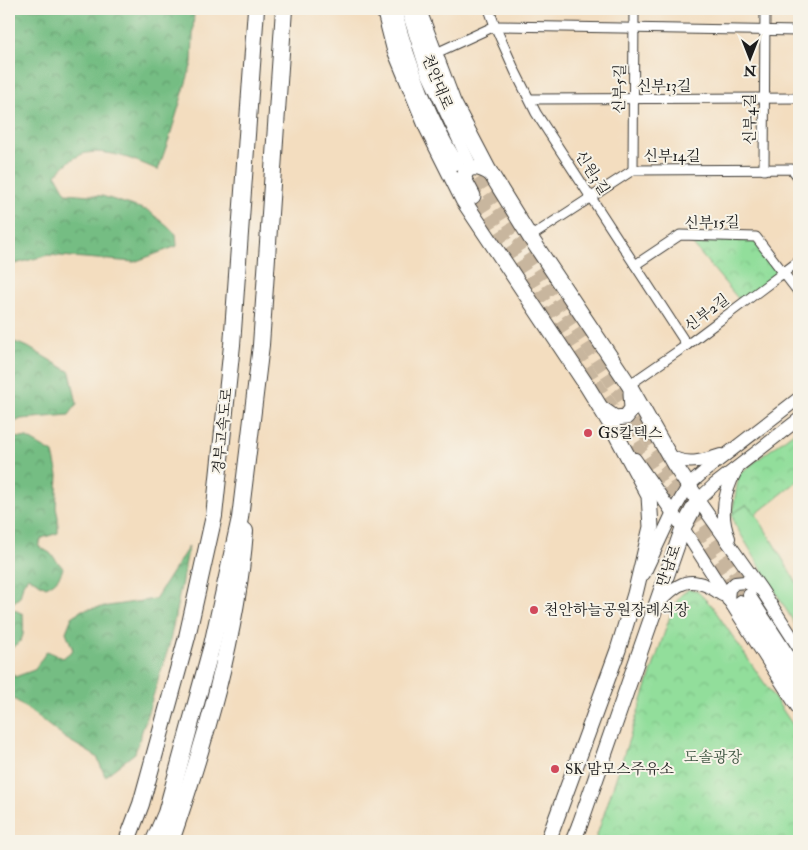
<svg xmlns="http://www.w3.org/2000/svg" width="808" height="850" font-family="'IM FELL Double Pica','Noto Serif KR',serif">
  <defs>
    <pattern id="forest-crowns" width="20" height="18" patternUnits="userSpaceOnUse" patternTransform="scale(1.25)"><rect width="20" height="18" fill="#75bd83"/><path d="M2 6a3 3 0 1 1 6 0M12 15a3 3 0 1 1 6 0" fill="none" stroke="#5f996a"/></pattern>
    <pattern id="park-crowns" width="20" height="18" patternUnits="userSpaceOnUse" patternTransform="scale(1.25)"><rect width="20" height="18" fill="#92de9b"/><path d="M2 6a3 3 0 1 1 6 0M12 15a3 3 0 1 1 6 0" fill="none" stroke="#7dbe85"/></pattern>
  </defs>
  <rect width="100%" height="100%" fill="#f7f3e8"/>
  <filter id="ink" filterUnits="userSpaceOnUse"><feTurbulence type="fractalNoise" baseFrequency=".02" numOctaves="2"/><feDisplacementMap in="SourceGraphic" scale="10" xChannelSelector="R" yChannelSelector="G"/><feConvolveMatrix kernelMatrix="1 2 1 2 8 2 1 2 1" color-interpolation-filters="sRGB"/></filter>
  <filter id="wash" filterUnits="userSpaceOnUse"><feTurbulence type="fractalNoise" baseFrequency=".0096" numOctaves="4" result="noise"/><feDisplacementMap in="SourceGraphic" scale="20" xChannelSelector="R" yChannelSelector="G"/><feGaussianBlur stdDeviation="1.12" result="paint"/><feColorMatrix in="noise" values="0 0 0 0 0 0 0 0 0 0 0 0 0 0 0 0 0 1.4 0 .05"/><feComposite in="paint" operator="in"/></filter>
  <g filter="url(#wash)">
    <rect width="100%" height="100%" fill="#f3ddbf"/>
    <polygon fill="#92de9b" stroke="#577d5c" points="746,505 756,514 799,587 799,631 734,523 732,514"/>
    <g fill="url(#forest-crowns)" stroke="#486c50">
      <path d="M9,9H194L192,63L169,139L158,170C138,161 109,149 87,153C76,154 62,167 56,175L66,193L102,196L149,211L176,234L177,246L134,262L48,255L15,264L9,269Z"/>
      <polygon points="9,340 28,347 70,372 77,404 69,415 21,419 9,425"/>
      <path d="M9,437L27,438L53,453L58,475L56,508L58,517V533L42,538L38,546L50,553L63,568C60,578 55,583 46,587L28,577L23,584L20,597L9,606Z"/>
      <polygon points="189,546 169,646 135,753 105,776 97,757 65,738 9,695 9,668 15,677 34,670 47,651 63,658 73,650 66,632 72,617 82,610 155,599"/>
      <path d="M9,607L23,614C23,622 25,633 21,640C17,646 11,646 9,653Z"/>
    </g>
    <g fill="url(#park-crowns)" stroke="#577d5c">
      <polygon points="689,240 754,240 779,273 741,302"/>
      <polygon points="799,428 799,480 756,514 746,505 732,514 739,474"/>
      <polygon points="689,589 697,591 712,606 799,734 799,841 595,841 673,607 681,595"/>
    </g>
  </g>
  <g filter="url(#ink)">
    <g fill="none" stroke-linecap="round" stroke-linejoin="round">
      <g stroke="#c8b69e" stroke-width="12" stroke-dasharray="12 6" stroke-linecap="butt">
        <polyline points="469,163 746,591"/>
        <polyline points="471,185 602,391 740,601"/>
      </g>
      <defs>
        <g id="minor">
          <polyline points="489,9 495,26 515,71 536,113 687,345"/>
          <polyline points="434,54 495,26 799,31"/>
          <polyline points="530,99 799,98"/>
          <polyline points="633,170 634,9"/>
          <polyline points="764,170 765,9"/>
          <polyline points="530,237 633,170 792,169 799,178"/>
          <polyline points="635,265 680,235 756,237 799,293"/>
          <polyline points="629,385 687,345 799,261"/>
        </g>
        <g id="secondary">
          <path d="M395,9C409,63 429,117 458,164"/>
          <polyline points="407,9 427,72 469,162"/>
          <polyline points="799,419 714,485 698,500 761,589 799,648"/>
          <path d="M669,455C685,466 703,461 721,455"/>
          <polyline points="635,459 683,528 799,710"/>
          <path d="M729,538C719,514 724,491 737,469"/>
          <polyline points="644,574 672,514 688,486 705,471 799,398"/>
          <polyline points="749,595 799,672"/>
          <polyline points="728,600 729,589 735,583 745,582 760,589"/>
          <polyline points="740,601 799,692"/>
          <path d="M659,603C681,578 695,575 722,595"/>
        </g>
        <g id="primary">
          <polyline points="384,9 394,48 427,128 463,200 587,386 611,425 649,496 651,527 635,594 618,650 548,841"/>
          <polyline points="418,9 453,102 488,169 530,237 629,385 674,464 698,500 683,528 580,824"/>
          <path d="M473,196L464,179C465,163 481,167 491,174"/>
          <polyline points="602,409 615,418 626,417 632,409 631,393"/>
        </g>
        <polyline id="trunk" points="573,841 580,824"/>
        <g id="motorway">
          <polyline points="127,841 141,804 187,637 214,516 232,345 256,9"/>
          <polyline points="154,841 166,813 212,645 240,518 261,345 284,9"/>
          <path d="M171,841C205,742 237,636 245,531"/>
        </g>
      </defs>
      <use href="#minor" stroke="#3c3934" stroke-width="11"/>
      <use href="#secondary" stroke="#3c3934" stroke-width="14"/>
      <use href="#primary" stroke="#3c3934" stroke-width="17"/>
      <use href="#trunk" stroke="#3c3934" stroke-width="17"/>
      <use href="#motorway" stroke="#3c3934" stroke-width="18"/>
      <use href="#minor" stroke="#fff" stroke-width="9"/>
      <use href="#secondary" stroke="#fff" stroke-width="12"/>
      <use href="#primary" stroke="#fff" stroke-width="15"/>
      <use href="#trunk" stroke="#fff" stroke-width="15"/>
      <use href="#motorway" stroke="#fff" stroke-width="16"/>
    </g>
  </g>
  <g fill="#d1495b" stroke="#f7f3e8" stroke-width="2">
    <circle cx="588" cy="433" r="5"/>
    <circle cx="534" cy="610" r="5"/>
    <circle cx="555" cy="769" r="5"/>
  </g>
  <g text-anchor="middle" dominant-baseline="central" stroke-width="4" stroke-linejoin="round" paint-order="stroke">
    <g font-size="15" fill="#1c1c1c" stroke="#f7f3e8">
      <text transform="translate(437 82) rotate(68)">천안대로</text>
      <text x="664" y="86">신부13길</text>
      <text transform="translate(620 89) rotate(-89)">신부5길</text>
      <text transform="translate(750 119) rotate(-90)">신부4길</text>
      <text x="672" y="156">신부14길</text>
      <text transform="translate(592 173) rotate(57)">신원3길</text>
      <text transform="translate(712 223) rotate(-1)">신부15길</text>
      <text transform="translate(707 313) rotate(-37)">신부2길</text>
      <text transform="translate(223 431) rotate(-84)">경부고속도로</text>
      <text transform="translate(669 566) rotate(-70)">만남로</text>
    </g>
    <g font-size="15" fill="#1c1c1c" stroke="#f7f3e8" text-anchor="start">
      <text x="598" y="433">GS칼텍스</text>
      <text x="544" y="610">천안하늘공원장례식장</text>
      <text x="565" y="769">SK 맘모스주유소</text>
    </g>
    <g font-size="15" fill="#3f5642" stroke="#f7f3e8">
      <text x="713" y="757">도솔광장</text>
    </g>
  </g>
  <rect width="808" height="850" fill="none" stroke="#f7f3e8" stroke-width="30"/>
  <g transform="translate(750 58) rotate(180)" stroke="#f7f3e8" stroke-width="4" paint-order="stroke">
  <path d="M0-4L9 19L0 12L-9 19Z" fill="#1c1c1c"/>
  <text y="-8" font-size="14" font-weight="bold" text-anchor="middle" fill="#1c1c1c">N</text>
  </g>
</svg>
